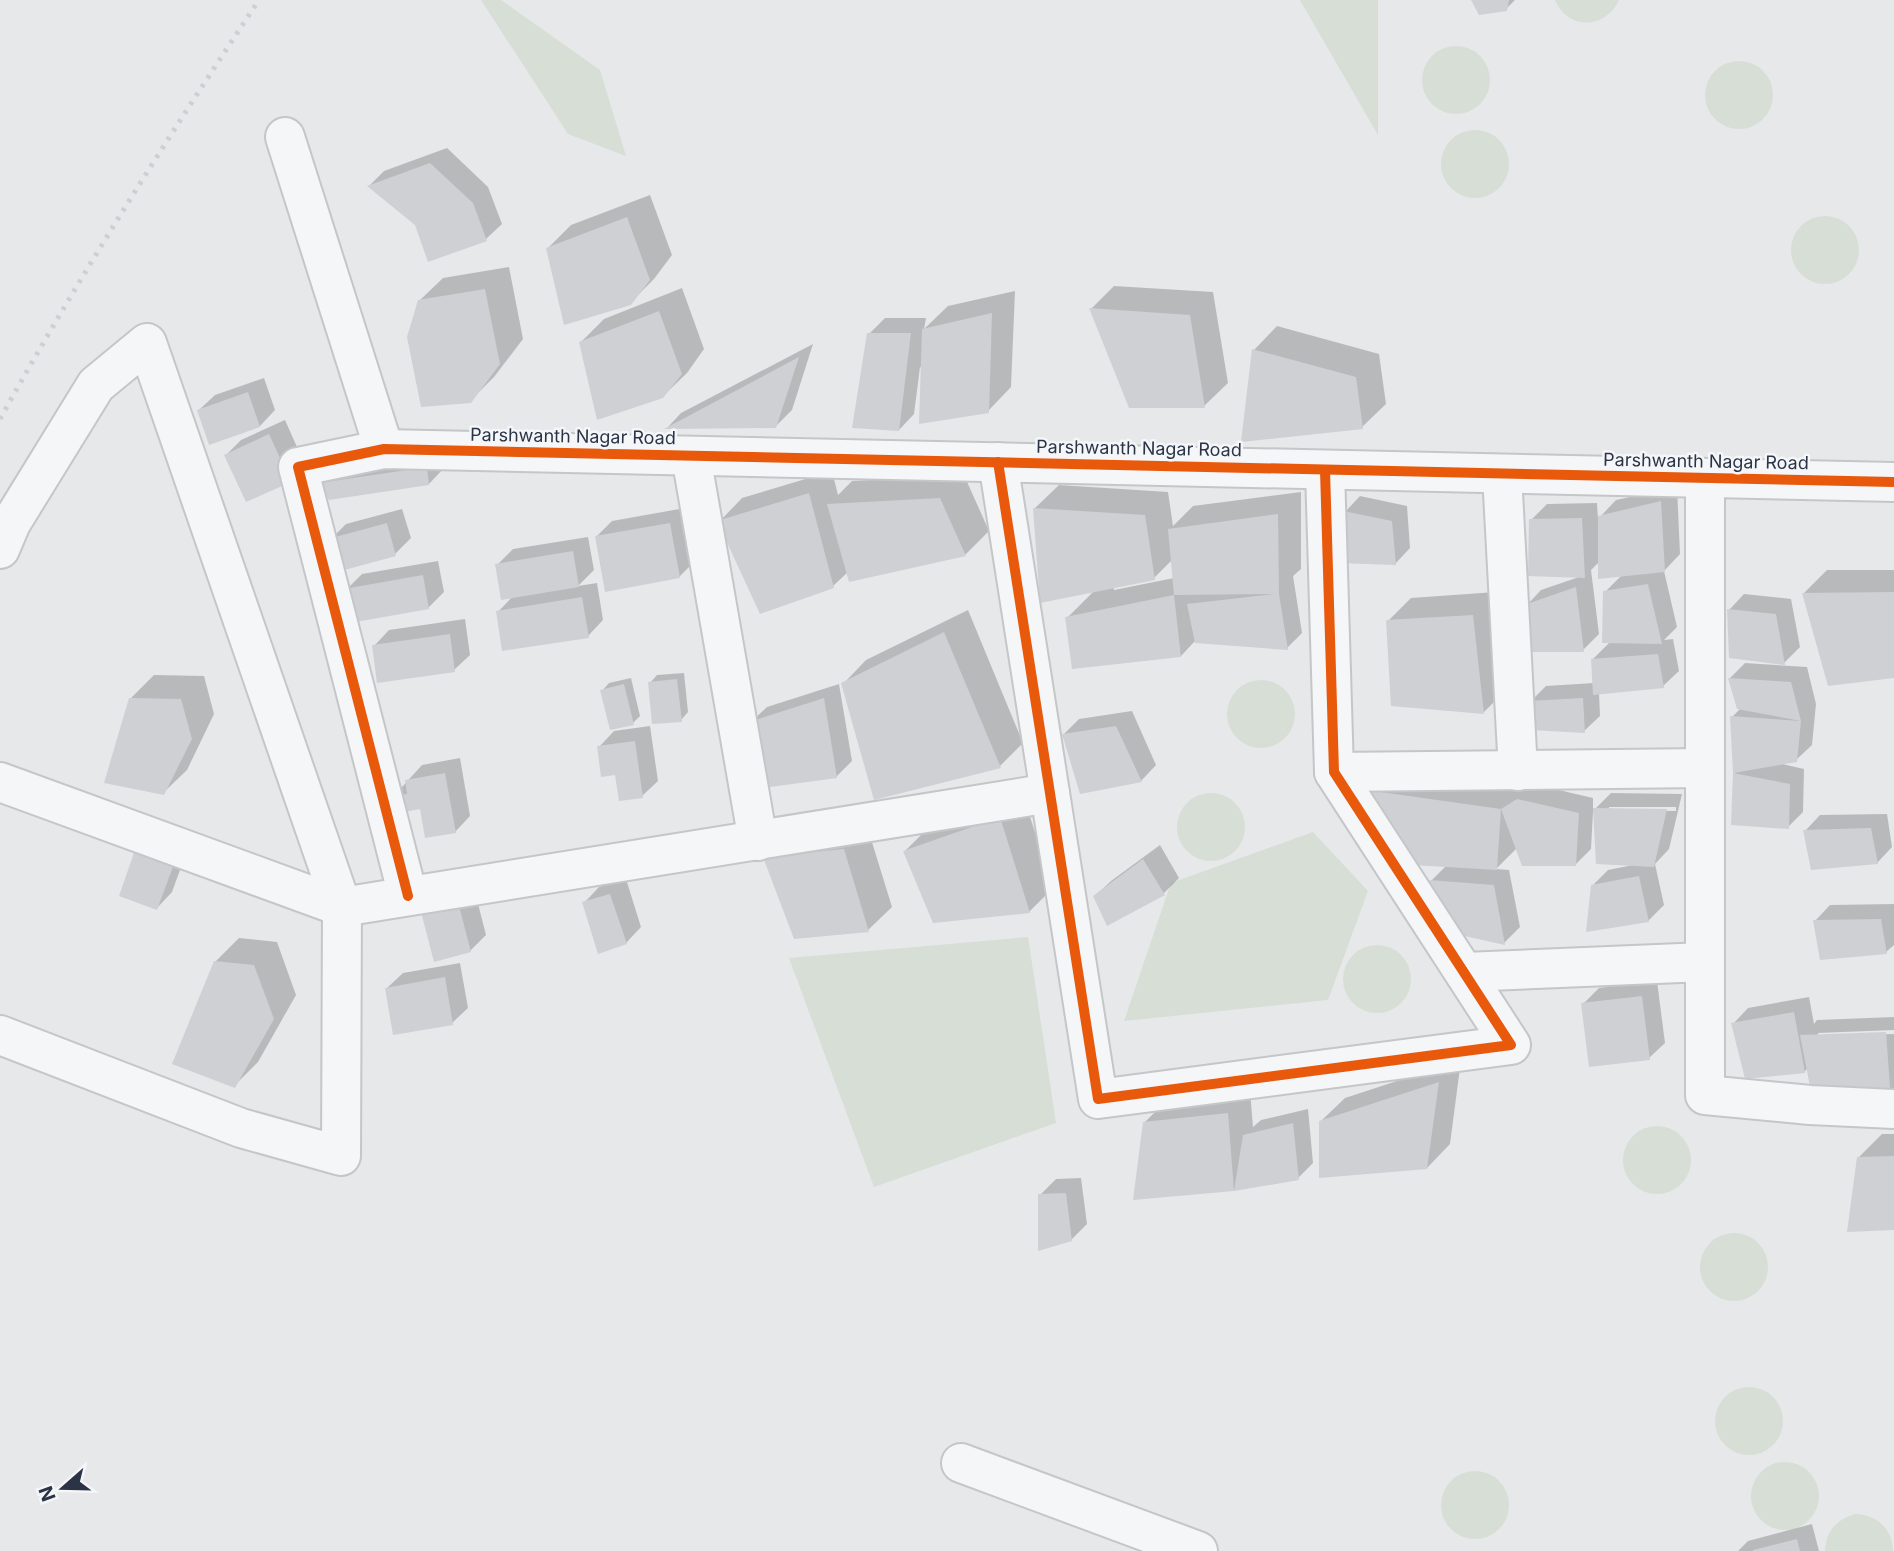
<svg xmlns="http://www.w3.org/2000/svg" width="1894" height="1551" font-family="Inter,sans-serif">
  <rect width="100%" height="100%" fill="#e6e8ea"/>
  <g fill="#d6ded6">
    <polygon points="481,0 501,0 600,70 626,156 568,134"/>
    <polygon points="1300,0 1378,0 1378,135"/>
    <path d="M1555,0H1619C1606,29 1568,31 1555,0Z"/>
    <circle cx="1456" cy="80" r="34"/>
    <circle cx="1739" cy="95" r="34"/>
    <circle cx="1475" cy="164" r="34"/>
    <circle cx="1825" cy="250" r="34"/>
    <circle cx="1261" cy="714" r="34"/>
    <circle cx="1211" cy="827" r="34"/>
    <polygon points="1313,832 1368,891 1328,1000 1124,1021 1171,883"/>
    <polygon points="1028,937 1056,1123 874,1187 789,958"/>
    <circle cx="1377" cy="979" r="34"/>
    <circle cx="1657" cy="1160" r="34"/>
    <circle cx="1734" cy="1267" r="34"/>
    <circle cx="1749" cy="1421" r="34"/>
    <circle cx="1785" cy="1496" r="34"/>
    <circle cx="1475" cy="1505" r="34"/>
    <path d="M1855,1514C1877,1515 1892,1528 1893,1551H1825C1826,1531 1836,1520 1855,1514Z"/>
  </g>
  <g fill="#0003" fill-rule="evenodd">
    <polygon points="1473,0 1515,0 1506,9"/>
    <polygon points="447,148 488,187 502,224 486,239 416,224 369,186 384,171"/>
    <polygon points="650,195 672,255 654,279 630,303 548,248 571,225"/>
    <polygon points="509,267 523,339 494,377 470,401 419,301 443,278"/>
    <polygon points="1114,286 1213,292 1228,383 1204,406 1091,309"/>
    <polygon points="682,288 704,349 687,373 662,397 581,342 604,319"/>
    <polygon points="1015,291 1011,387 988,411 920,367 914,414 899,430 869,334 885,318 926,318 924,329 948,306"/>
    <polygon points="1277,326 1379,354 1386,404 1362,427 1254,350"/>
    <polygon points="813,344 792,410 776,426 668,427 681,413"/>
    <polygon points="264,378 275,410 260,426 199,410 215,395"/>
    <polygon points="285,420 305,465 226,455 241,440"/>
    <polygon points="337,468 444,468 429,484 321,483"/>
    <polygon points="832,471 838,495 852,481 964,475 989,531 966,554 850,580 848,572 833,586 719,522 742,498"/>
    <path d="M1059,485L1168,492L1173,526L1193,506L1301,492V569L1293,576L1302,633L1287,648L1195,641L1181,656L1067,618L1095,590L1035,508ZM1172,560L1174,578L1114,590L1113,586L1154,578Z"/>
    <polygon points="1677,487 1680,554 1664,571 1677,627 1664,640 1673,639 1679,671 1663,686 1599,693 1600,716 1584,731 1530,702 1546,686 1594,683 1593,659 1611,641 1605,592 1622,575 1600,561 1591,570 1599,634 1583,650 1526,606 1541,590 1579,577 1531,520 1547,504 1597,503 1598,519 1616,500"/>
    <polygon points="1360,496 1407,506 1410,548 1395,564 1345,512"/>
    <polygon points="685,508 695,561 679,577 596,537 612,521"/>
    <polygon points="402,509 411,538 395,554 330,540 346,524"/>
    <polygon points="588,537 594,570 578,586 597,583 603,620 588,636 498,612 512,597 497,565 513,549"/>
    <polygon points="438,561 444,592 428,608 346,590 362,574"/>
    <polygon points="1827,570 1894,570 1894,676 1804,593"/>
    <polygon points="1496,592 1507,689 1484,712 1388,621 1411,598"/>
    <polygon points="1744,594 1791,599 1800,647 1782,665 1782,662 1729,610"/>
    <polygon points="968,610 1023,743 1000,766 843,684 866,660"/>
    <polygon points="465,619 470,655 454,670 374,646 389,630"/>
    <polygon points="1745,663 1807,667 1816,704 1812,745 1796,760 1778,763 1804,769 1803,812 1788,827 1732,823 1735,773 1732,717 1741,708 1730,678"/>
    <polygon points="684,673 688,712 681,720 650,683 657,675"/>
    <polygon points="154,675 204,676 214,714 187,770 163,793 130,699"/>
    <polygon points="631,678 640,716 633,723 602,691 609,683"/>
    <polygon points="839,684 852,761 836,777 751,722 767,707"/>
    <polygon points="1132,711 1156,765 1141,781 1064,734 1079,719"/>
    <polygon points="650,726 658,781 642,796 616,773 599,747 614,731"/>
    <polygon points="460,758 470,816 455,832 421,807 393,797 422,765"/>
    <path d="M1533,784L1593,798V811L1611,793L1682,794L1669,849L1655,864L1664,905L1648,921L1592,886L1608,870L1633,865L1595,812H1593L1591,849L1575,865L1517,848L1496,869L1509,870L1520,927L1504,943L1431,881L1447,865L1368,791L1523,786V791ZM1609,807H1676V811L1609,810Z"/>
    <polygon points="1023,795 1053,888 1029,912 905,851 928,828"/>
    <polygon points="1887,814 1892,847 1877,863 1805,831 1820,815"/>
    <polygon points="867,826 892,907 868,930 765,857"/>
    <polygon points="152,835 188,848 172,892 157,908"/>
    <polygon points="1160,845 1179,878 1164,893 1095,896 1111,881"/>
    <polygon points="626,879 641,927 626,943 584,903 599,887"/>
    <polygon points="473,884 486,935 470,951 422,909"/>
    <polygon points="1894,904 1894,945 1886,952 1815,921 1830,905"/>
    <polygon points="239,938 277,942 296,995 258,1062 234,1086 215,962"/>
    <polygon points="460,963 468,1008 452,1023 387,988 403,973"/>
    <polygon points="1657,981 1665,1043 1649,1058 1583,1004 1599,988"/>
    <polygon points="1809,997 1814,1024 1817,1020 1894,1017 1894,1030 1818,1033 1818,1036 1894,1034 1894,1095 1808,1068 1804,1072 1733,1024 1748,1008"/>
    <polygon points="1461,1060 1450,1144 1427,1168 1321,1121 1345,1098"/>
    <polygon points="1250,1091 1253,1127 1261,1120 1308,1109 1313,1163 1298,1178 1233,1190 1144,1123 1168,1099"/>
    <polygon points="1882,1134 1894,1134 1894,1228 1859,1157"/>
    <polygon points="1081,1178 1087,1224 1071,1240 1040,1195 1056,1179"/>
    <polygon points="1812,1524 1819,1551 1738,1551 1748,1541"/>
  </g>
  <g fill="#ced0d3">
    <polygon points="1471,0 1509,0 1507,11 1479,15"/>
    <polygon points="430,163 473,203 487,241 428,262 415,225 367,186"/>
    <polygon points="627,217 650,280 631,305 564,325 546,248"/>
    <polygon points="485,289 500,364 471,403 421,407 407,337 418,300"/>
    <polygon points="1089,308 1190,315 1205,408 1129,408"/>
    <polygon points="659,311 682,374 663,398 597,420 579,342"/>
    <polygon points="992,313 989,413 919,424 922,329"/>
    <polygon points="867,333 911,333 899,431 852,428"/>
    <polygon points="1252,349 1356,377 1363,429 1241,442"/>
    <polygon points="799,357 776,428 664,429"/>
    <polygon points="248,392 260,427 209,445 197,410"/>
    <polygon points="269,434 291,482 246,502 224,455"/>
    <polygon points="427,467 429,485 329,500 319,483"/>
    <polygon points="809,493 834,588 760,614 717,521"/>
    <polygon points="940,498 966,556 849,582 827,504"/>
    <polygon points="1661,501 1665,572 1598,579 1598,516"/>
    <polygon points="1033,508 1145,515 1155,580 1040,603"/>
    <polygon points="1343,511 1392,521 1396,565 1338,563"/>
    <polygon points="1278,514 1279,594 1288,650 1195,643 1187,604 1275,594 1174,595 1168,529"/>
    <polygon points="1582,518 1585,578 1528,576 1529,519"/>
    <polygon points="387,523 396,556 337,572 328,539"/>
    <polygon points="670,523 680,578 605,592 595,536"/>
    <polygon points="573,551 579,587 501,600 495,564"/>
    <polygon points="423,575 429,609 350,623 344,589"/>
    <polygon points="1648,584 1662,644 1602,643 1603,591"/>
    <polygon points="1576,587 1584,652 1524,652 1524,605"/>
    <polygon points="1894,592 1894,678 1828,686 1802,593"/>
    <polygon points="1174,595 1181,657 1072,669 1065,617"/>
    <polygon points="582,597 589,638 502,651 496,611"/>
    <polygon points="1727,609 1776,614 1785,665 1729,658"/>
    <polygon points="1473,615 1484,714 1391,706 1386,620"/>
    <polygon points="944,632 1001,768 874,800 841,683"/>
    <polygon points="450,634 455,672 377,683 372,645"/>
    <polygon points="1658,654 1664,688 1593,695 1591,659"/>
    <polygon points="1728,678 1791,682 1801,721 1797,762 1733,773 1730,716 1801,721 1737,709"/>
    <polygon points="677,679 682,722 652,724 648,682"/>
    <polygon points="624,684 634,725 610,730 600,690"/>
    <polygon points="129,698 181,699 192,739 164,795 104,783"/>
    <polygon points="824,698 837,778 763,788 749,722"/>
    <polygon points="1583,698 1585,733 1531,730 1528,701"/>
    <polygon points="1116,726 1142,782 1080,794 1062,734"/>
    <polygon points="635,741 643,798 619,801 615,775 601,777 597,746"/>
    <polygon points="445,773 456,833 425,838 420,809 394,814 391,797 407,794 405,780"/>
    <polygon points="1733,773 1790,784 1789,829 1731,825"/>
    <polygon points="1366,790 1501,809 1517,799 1579,813 1576,866 1522,866 1501,809 1497,870 1413,865"/>
    <polygon points="1593,808 1667,809 1654,867 1596,864"/>
    <polygon points="1000,817 1030,913 933,923 903,851"/>
    <polygon points="1871,828 1878,864 1811,870 1803,830"/>
    <polygon points="844,849 869,932 794,939 763,857"/>
    <polygon points="135,850 174,864 157,910 119,896"/>
    <polygon points="1143,859 1165,895 1107,926 1093,896"/>
    <polygon points="1639,876 1649,922 1586,932 1591,885"/>
    <polygon points="1429,880 1494,885 1505,945 1460,935"/>
    <polygon points="610,894 627,944 598,954 582,902"/>
    <polygon points="457,898 471,952 434,962 420,908"/>
    <polygon points="1881,919 1887,954 1820,960 1813,920"/>
    <polygon points="214,961 254,965 274,1019 235,1088 172,1064"/>
    <polygon points="445,977 453,1025 393,1035 385,988"/>
    <polygon points="1642,996 1650,1060 1589,1067 1581,1003"/>
    <polygon points="1794,1012 1805,1073 1745,1079 1731,1023"/>
    <polygon points="1886,1032 1891,1101 1811,1092 1800,1035"/>
    <polygon points="1439,1082 1427,1169 1319,1178 1319,1121"/>
    <polygon points="1228,1113 1234,1191 1133,1200 1143,1122"/>
    <polygon points="1293,1123 1299,1180 1234,1191 1243,1135"/>
    <polygon points="1894,1156 1894,1230 1847,1232 1857,1157"/>
    <polygon points="1066,1193 1072,1241 1038,1251 1038,1194"/>
    <polygon points="1797,1539 1800,1551 1753,1551 1753,1550"/>
  </g>
  <g fill="none" stroke-linecap="round" stroke-linejoin="round">
    <defs>
      <g id="minor">
        <polyline points="285,137 384,449"/>
        <polyline points="691,456 758,841"/>
        <polyline points="998,462 1098,1099 1511,1045 1334,772 1325,470"/>
        <polyline points="1502,474 1518,771"/>
        <polyline points="1705,478 1705,1095 1810,1105 1894,1109"/>
        <polyline points="0,549 11,523 96,385 147,343 342,907 341,1156 241,1128 0,1035"/>
        <polyline points="1334,772 1705,768"/>
        <polyline points="0,782 342,907 1050,793"/>
        <polyline points="408,896 298,467 384,449 1894,482"/>
        <polyline points="1464,972 1705,962"/>
        <polyline points="961,1463 1198,1551"/>
      </g>
    </defs>
    <use href="#minor" stroke="#c4c6c8" stroke-width="42"/>
    <use href="#minor" stroke="#f5f6f7" stroke-width="38"/>
    <path stroke="#cecfd2" stroke-width="5" stroke-dasharray="3.5 7" stroke-linecap="butt" d="M0,419C80,275 168,137 259,0"/>
    <defs>
      <g id="cycleway">
        <polyline points="998,462 1098,1099 1511,1045 1334,772 1325,470"/>
        <polyline points="408,896 298,467 384,449 1894,482"/>
      </g>
    </defs>
    <use href="#cycleway" stroke="#f4f6f9" stroke-width="15"/>
    <use href="#cycleway" stroke="#e8590c" stroke-width="10"/>
  </g>
  <g text-anchor="middle" dominant-baseline="central" stroke-width="5" stroke-linejoin="round" paint-order="stroke">
    <g font-size="18" fill="#2b3445" stroke="#f4f6f9">
      <text transform="translate(573 436) rotate(1)">Parshwanth Nagar Road</text>
      <text transform="translate(1139 448) rotate(1)">Parshwanth Nagar Road</text>
      <text transform="translate(1706 461) rotate(1)">Parshwanth Nagar Road</text>
    </g>
  </g>
  <g transform="translate(63 1488) rotate(250)" stroke="#f4f6f9" stroke-width="5" paint-order="stroke">
  <path d="M0-5L12 26L0 18L-12 26Z" fill="#2b3445"/>
  <text y="-10" font-size="19" font-weight="bold" text-anchor="middle" fill="#2b3445">N</text>
  </g>
</svg>
